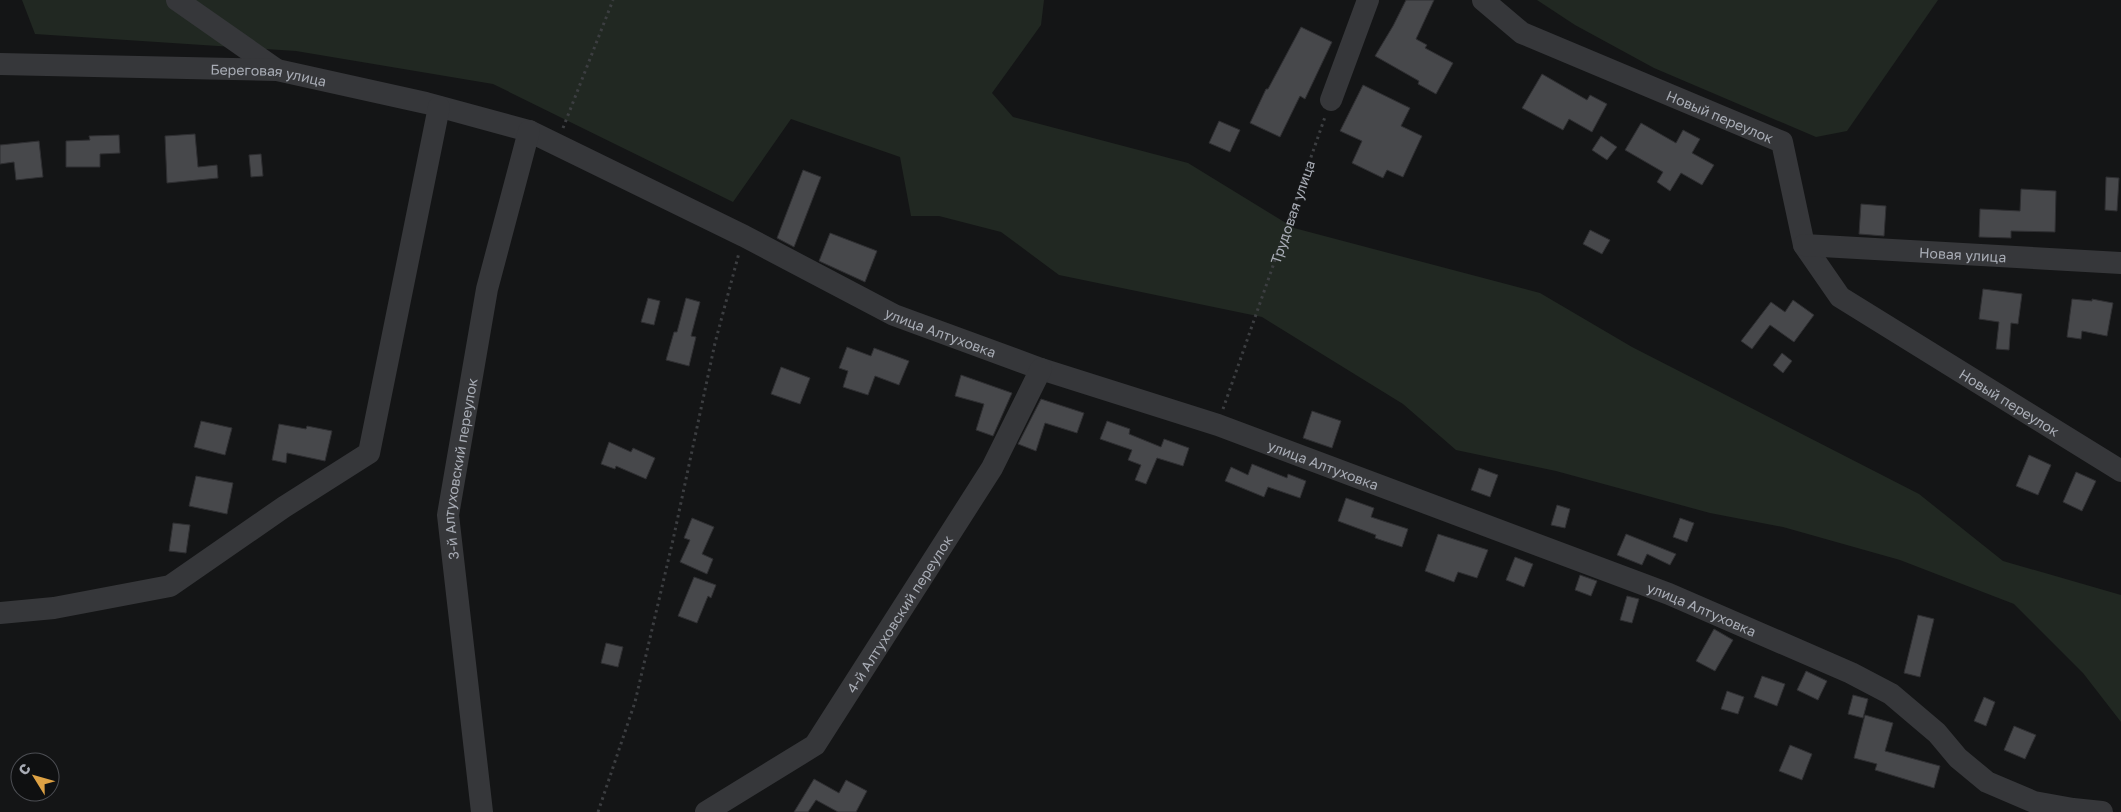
<svg xmlns="http://www.w3.org/2000/svg" width="2121" height="812" font-family="'Golos Text',sans-serif">
  <rect width="100%" height="100%" fill="#141516"/>
  <g fill="#212822">
    <polygon points="22,0 1044,0 1041,25 992,93 1013,117 1188,163 1294,228 1540,293 1632,347 1919,494 2003,561 2121,595 2121,722 2083,673 2014,604 1900,560 1783,527 1710,513 1556,471 1456,450 1403,404 1262,317 1059,275 1001,232 939,216 911,216 900,157 791,119 733,202 493,84 296,51 35,34"/>
    <polygon points="1537,0 1938,0 1847,131 1816,137 1654,68 1575,25"/>
  </g>
  <g fill="#47484b" stroke="#2f2f32">
    <polygon points="1406,0 1434,0 1416,39 1427,45 1425,48 1453,63 1436,94 1418,84 1419,81 1375,56 1393,26"/>
    <polygon points="1301,27 1332,42 1305,99 1300,96 1280,137 1250,123 1266,89 1268,89"/>
    <polygon points="1542,74 1587,100 1590,95 1607,104 1592,132 1569,119 1563,130 1522,108"/>
    <polygon points="1363,85 1410,108 1401,126 1422,136 1403,177 1387,170 1383,178 1352,163 1362,141 1340,131"/>
    <polygon points="1219,121 1240,130 1230,152 1209,143"/>
    <polygon points="1641,123 1676,143 1683,130 1700,139 1692,153 1714,165 1702,185 1681,173 1670,191 1657,182 1663,172 1625,150"/>
    <polygon points="195,134 198,167 217,165 218,178 167,183 165,136"/>
    <polygon points="119,135 120,153 100,154 100,167 66,167 66,141 90,140 89,136"/>
    <polygon points="1601,136 1617,147 1607,160 1592,150"/>
    <polygon points="39,141 43,177 16,180 14,162 0,164 0,145"/>
    <polygon points="261,154 263,176 251,177 249,155"/>
    <polygon points="803,170 821,177 794,247 777,238"/>
    <polygon points="2106,177 2119,178 2117,211 2105,210"/>
    <polygon points="2021,189 2056,191 2055,232 2011,231 2011,238 1979,237 1980,209 2020,211"/>
    <polygon points="1861,204 1886,206 1884,236 1859,234"/>
    <polygon points="1590,230 1610,240 1602,254 1583,244"/>
    <polygon points="830,233 877,251 865,282 819,261"/>
    <polygon points="1983,289 2022,294 2018,324 2011,323 2009,350 1996,349 1999,322 1979,319"/>
    <polygon points="648,298 660,301 654,325 641,322"/>
    <polygon points="686,298 700,302 691,336 696,337 689,366 666,360 674,332 677,332"/>
    <polygon points="2072,299 2092,301 2092,299 2113,303 2107,336 2082,331 2081,339 2067,337"/>
    <polygon points="1793,300 1814,315 1794,342 1770,325 1752,349 1741,341 1771,302 1785,312"/>
    <polygon points="847,347 871,356 874,348 909,361 899,385 875,376 868,395 843,387 848,371 839,368"/>
    <polygon points="1782,353 1792,361 1783,373 1773,365"/>
    <polygon points="781,367 810,378 800,404 771,394"/>
    <polygon points="961,375 1012,393 993,436 976,430 984,404 955,396"/>
    <polygon points="1041,399 1084,413 1077,433 1045,423 1036,451 1018,444"/>
    <polygon points="1312,411 1341,421 1332,448 1303,438"/>
    <polygon points="201,421 232,428 225,455 194,447"/>
    <polygon points="1107,421 1130,429 1129,434 1161,447 1164,439 1189,448 1183,466 1157,458 1146,484 1135,480 1141,465 1128,460 1132,450 1100,439"/>
    <polygon points="279,424 306,429 307,426 332,431 325,461 287,453 286,463 272,460"/>
    <polygon points="609,442 631,452 633,448 655,458 646,479 616,466 615,469 601,464"/>
    <polygon points="2029,455 2051,465 2038,495 2016,486"/>
    <polygon points="1252,464 1287,478 1288,474 1306,481 1300,498 1268,487 1264,497 1225,481 1231,467 1248,475"/>
    <polygon points="1479,468 1498,475 1490,497 1471,490"/>
    <polygon points="2076,472 2096,481 2082,511 2063,502"/>
    <polygon points="196,476 233,483 227,514 189,506"/>
    <polygon points="1346,498 1374,508 1371,517 1408,529 1402,547 1375,538 1376,535 1338,521"/>
    <polygon points="1557,505 1570,509 1565,528 1551,525"/>
    <polygon points="692,518 714,527 702,554 713,559 707,574 680,562 690,540 684,538"/>
    <polygon points="1680,518 1694,523 1687,542 1673,537"/>
    <polygon points="173,523 190,525 186,553 169,551"/>
    <polygon points="1438,534 1488,550 1477,578 1458,572 1454,582 1425,571"/>
    <polygon points="1626,534 1676,554 1670,565 1647,554 1642,565 1617,555"/>
    <polygon points="1515,557 1533,564 1524,587 1506,580"/>
    <polygon points="1580,575 1597,581 1591,596 1575,590"/>
    <polygon points="694,577 716,585 711,598 708,596 697,623 678,616"/>
    <polygon points="1627,596 1639,599 1632,623 1620,620"/>
    <polygon points="1918,615 1934,619 1920,677 1904,673"/>
    <polygon points="1714,629 1733,640 1715,671 1696,661"/>
    <polygon points="606,643 623,647 618,667 601,663"/>
    <polygon points="1806,671 1827,681 1818,700 1797,690"/>
    <polygon points="1762,676 1785,684 1777,706 1754,697"/>
    <polygon points="1727,691 1744,697 1738,714 1721,709"/>
    <polygon points="1853,695 1868,699 1863,718 1848,714"/>
    <polygon points="1984,697 1995,702 1986,726 1974,721"/>
    <polygon points="1865,715 1893,723 1885,751 1940,766 1934,788 1875,770 1877,764 1854,758"/>
    <polygon points="2014,726 2036,735 2025,759 2004,750"/>
    <polygon points="1790,745 1812,754 1802,780 1779,771"/>
    <polygon points="814,779 839,793 846,780 867,791 856,812 838,812 816,800 808,812 794,812"/>
  </g>
  <g fill="none" stroke-linecap="round" stroke-linejoin="round">
    <g stroke="#3c3e41" stroke-width="3" stroke-dasharray="2.5 4" stroke-linecap="butt">
      <polyline points="563,128 613,0"/>
      <path id="s1" d="M1223,409L1325,117"/>
      <polyline points="598,812 635,702 673,540 715,343 739,253"/>
    </g>
    <g stroke="#36373a" stroke-width="22">
      <polyline points="177,0 277,70"/>
      <path id="s2" d="M1483,0L1522,33L1782,142L1804,245L1840,297L2121,471"/>
      <path id="s3" d="M0,64L277,70L426,103L529,131L744,236L894,315L1041,369L1218,425L1669,594L1851,673L1891,694L1937,733L1958,758L1987,782L2034,802L2073,809L2102,812"/>
      <polyline points="1331,100 1368,0"/>
      <path id="s4" d="M1804,245L2121,263"/>
      <polyline points="0,613 54,608 170,586 284,507 369,453 439,107"/>
      <path id="s5" d="M482,812L448,515L487,289L529,131"/>
      <path id="s6" d="M706,812L815,745L992,468L1041,369"/>
    </g>
  </g>
  <g text-anchor="middle" dominant-baseline="central" stroke-width="4" stroke-linejoin="round" paint-order="stroke">
    <g font-size="14" fill="#a8acb5" stroke="#0f1011">
      <text stroke="none"><textPath href="#s3" startOffset="269">Береговая улица</textPath></text>
      <text stroke="none"><textPath href="#s2" startOffset="266">Новый переулок</textPath></text>
      <text stroke="none"><textPath href="#s1" startOffset="209">Трудовая улица</textPath></text>
      <text stroke="none"><textPath href="#s4" startOffset="159">Новая улица</textPath></text>
      <text stroke="none"><textPath href="#s3" startOffset="995">улица Алтуховка</textPath></text>
      <text stroke="none"><textPath href="#s2" startOffset="701">Новый переулок</textPath></text>
      <text stroke="none"><textPath href="#s3" startOffset="1400">улица Алтуховка</textPath></text>
      <text stroke="none"><textPath href="#s5" startOffset="346">3-й Алтуховский переулок</textPath></text>
      <text stroke="none"><textPath href="#s3" startOffset="1805">улица Алтуховка</textPath></text>
      <text stroke="none"><textPath href="#s6" startOffset="284">4-й Алтуховский переулок</textPath></text>
    </g>
  </g>
  <g transform="translate(35 777) rotate(307)"><circle r="24" fill="#0f1011" stroke="#4c4e53"/>
  <path d="M0-4L9 19L0 12L-9 19Z" fill="#dea244"/>
  <text y="-8" font-size="14" font-weight="bold" text-anchor="middle" fill="#a8acb5">С</text>
  </g>
</svg>
